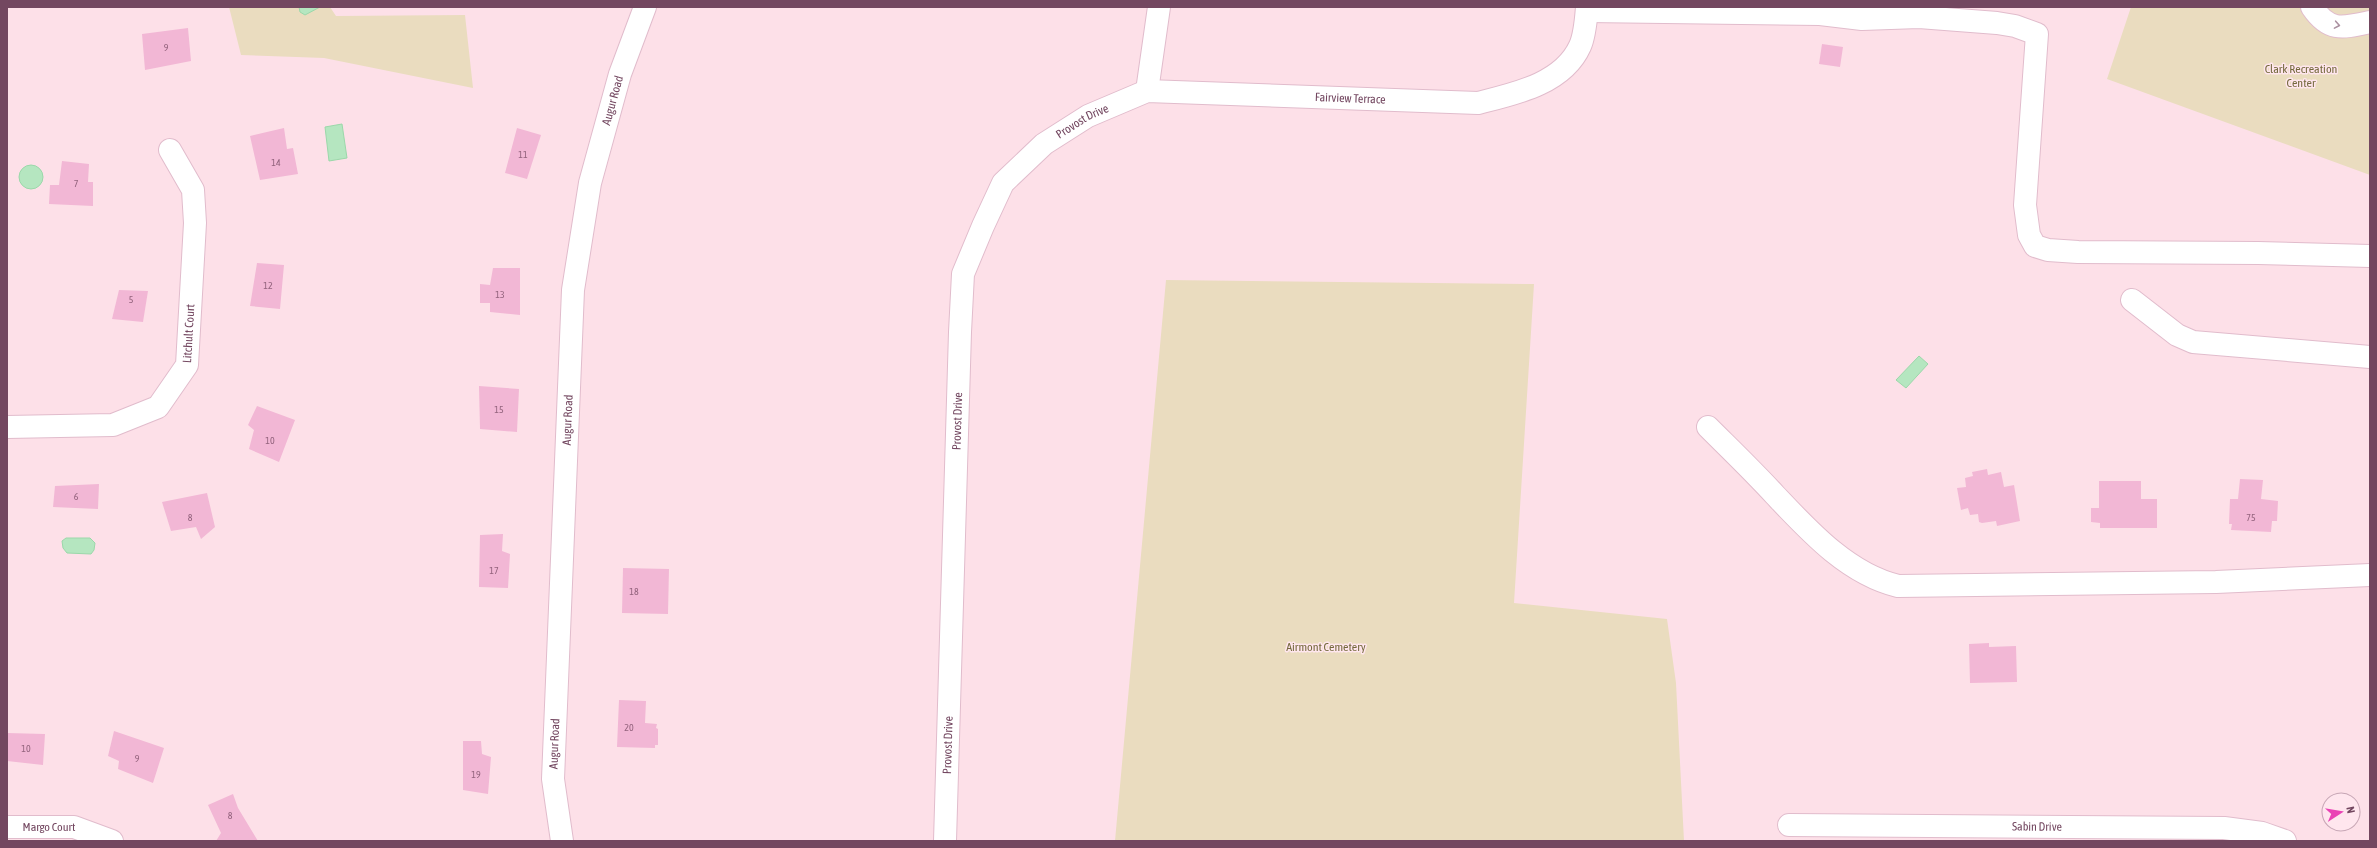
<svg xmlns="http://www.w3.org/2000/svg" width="2377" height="848" font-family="'Asap Condensed',sans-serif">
  <rect width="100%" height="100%" fill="#fde0e8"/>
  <g fill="#eadcbf">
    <polygon points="229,7 330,7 336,16 465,15 473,88 324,58 241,55"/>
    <polygon points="2131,7 2370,7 2370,175 2107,79"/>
    <polygon points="1166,280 1534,284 1514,603 1667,619 1676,683 1684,841 1115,841"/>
  </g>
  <g fill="#b5e6c0" stroke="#9bd8aa">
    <polygon points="299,7 320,7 305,15 300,12"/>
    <polygon points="342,124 347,158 329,161 325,127"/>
    <circle cx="31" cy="177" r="12"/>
    <polygon points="1919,356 1928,364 1906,388 1896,380"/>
    <polygon points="66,538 90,538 95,543 94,550 91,554 67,553 63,548 62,541"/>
  </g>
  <g fill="#f2b7d5">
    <polygon points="188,28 191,61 145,70 142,34"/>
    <polygon points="1822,44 1843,47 1840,67 1819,64"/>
    <polygon points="284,128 287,149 293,148 298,174 260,180 250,136"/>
    <polygon points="517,128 541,135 527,179 505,173"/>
    <polygon points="62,161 89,164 88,182 93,182 93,206 49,204 50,185 59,185"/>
    <polygon points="257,263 284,265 280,309 250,306"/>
    <polygon points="493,268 520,268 520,315 490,312 490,303 480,303 480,284 490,285"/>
    <polygon points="119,290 148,291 143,322 112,319"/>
    <polygon points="479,386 519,389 517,432 480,429"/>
    <polygon points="257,406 295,420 279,462 249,449 254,430 248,425"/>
    <polygon points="1987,469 1988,475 2001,472 2004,487 2014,485 2020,521 1997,526 1996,521 1982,523 1979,522 1978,514 1970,515 1968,508 1961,510 1957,488 1966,487 1965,478 1973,476 1972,472"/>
    <polygon points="2240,479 2263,480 2261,499 2278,501 2277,521 2272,521 2271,532 2231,530 2232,524 2229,524 2230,499 2238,499"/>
    <polygon points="2099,481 2141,481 2141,499 2157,499 2157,528 2100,528 2100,523 2091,522 2091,508 2099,508"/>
    <polygon points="99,484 98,509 53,507 55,486"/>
    <polygon points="207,493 215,527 201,539 196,527 171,531 162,502"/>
    <polygon points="503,534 502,551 510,554 508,588 479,587 480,535"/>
    <polygon points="623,568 669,569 668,614 622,613"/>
    <polygon points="1989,643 1989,647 2016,646 2017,682 1970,683 1969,644"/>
    <polygon points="619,700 646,701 645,723 657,724 656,728 658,729 658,745 655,745 655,748 617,747"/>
    <polygon points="114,731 164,748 153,783 118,769 119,761 108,756"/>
    <polygon points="7,733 45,734 43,765 7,761"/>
    <polygon points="463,741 481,741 482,754 491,757 488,794 463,790"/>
    <polygon points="233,794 238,808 258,841 216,841 221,833 208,805"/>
  </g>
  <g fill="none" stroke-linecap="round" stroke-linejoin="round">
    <defs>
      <g id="minor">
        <path d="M2312,7C2329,32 2342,28 2370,22"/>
        <polyline points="1587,11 1820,14 1862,19 1919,17 1997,23 2015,26 2037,34 2025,205 2029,235 2035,246 2048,250 2078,252 2258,253 2370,256"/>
        <polyline points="1147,91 1159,7"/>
        <polyline points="2132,300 2177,335 2193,342 2370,357"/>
        <path id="s1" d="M7,427L113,425L158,407L187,365L195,223L193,190L170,150"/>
        <path d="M1708,427C1730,449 1753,471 1775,495C1809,531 1848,574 1898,586L2216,582L2370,575"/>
        <path id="s2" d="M1789,825L2224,828L2262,833L2285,841"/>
        <path id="s3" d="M7,827H74L112,841"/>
        <path id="s4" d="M562,841L553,779L573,290L590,183L620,74L645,7"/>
        <path id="s5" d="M945,841L960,332L963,274L983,226L1003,183L1044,144L1088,116L1147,91L1478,103C1514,94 1563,84 1580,46C1585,35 1586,19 1587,7"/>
      </g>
    </defs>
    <use href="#minor" stroke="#e1bccc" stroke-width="24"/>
    <use href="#minor" stroke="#fff" stroke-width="22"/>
  </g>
  <defs><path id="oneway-chevron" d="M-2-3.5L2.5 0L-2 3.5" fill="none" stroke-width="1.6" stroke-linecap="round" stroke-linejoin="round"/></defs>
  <use stroke="#ab91a0" href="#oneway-chevron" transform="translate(2337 25) rotate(10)"/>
  <g text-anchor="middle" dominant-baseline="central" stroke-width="3" stroke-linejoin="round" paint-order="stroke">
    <g font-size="10" fill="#93637d">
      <text x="166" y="47">9</text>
      <text x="523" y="154">11</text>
      <text x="276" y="162">14</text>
      <text x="76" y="183">7</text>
      <text x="268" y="285">12</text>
      <text x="500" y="294">13</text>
      <text x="131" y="299">5</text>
      <text x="499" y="409">15</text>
      <text x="270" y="440">10</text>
      <text x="76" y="496">6</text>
      <text x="190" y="517">8</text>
      <text x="2251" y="517">75</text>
      <text x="494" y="570">17</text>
      <text x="634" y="591">18</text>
      <text x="629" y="727">20</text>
      <text x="26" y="748">10</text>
      <text x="137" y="758">9</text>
      <text x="476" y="774">19</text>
      <text x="230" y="815">8</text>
    </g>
    <g font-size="12" fill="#74693c" stroke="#ffe6ee">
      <text x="2301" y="69">Clark Recreation<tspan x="2301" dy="14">Center</tspan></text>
      <text x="1326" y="647">Airmont Cemetery</text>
    </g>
    <g font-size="12" fill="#734760" stroke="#ffe6ee">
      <text stroke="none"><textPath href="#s5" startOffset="1043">Fairview Terrace</textPath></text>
      <text stroke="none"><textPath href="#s4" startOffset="746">Augur Road</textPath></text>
      <text stroke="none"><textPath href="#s5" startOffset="768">Provost Drive</textPath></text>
      <text stroke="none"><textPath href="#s1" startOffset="237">Litchult Court</textPath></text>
      <text stroke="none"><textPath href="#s4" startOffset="422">Augur Road</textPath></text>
      <text stroke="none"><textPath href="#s5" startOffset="420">Provost Drive</textPath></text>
      <text stroke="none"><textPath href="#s4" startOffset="98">Augur Road</textPath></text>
      <text stroke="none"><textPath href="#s5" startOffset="96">Provost Drive</textPath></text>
      <text stroke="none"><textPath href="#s2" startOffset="248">Sabin Drive</textPath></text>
      <text stroke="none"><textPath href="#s3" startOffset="42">Margo Court</textPath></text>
    </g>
  </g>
  <rect width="2377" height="848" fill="none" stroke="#734760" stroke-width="16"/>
  <g transform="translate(2341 812) rotate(78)"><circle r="19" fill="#ffe6ee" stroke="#c7a6b5"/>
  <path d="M0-3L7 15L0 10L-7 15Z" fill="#ea42b5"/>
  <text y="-6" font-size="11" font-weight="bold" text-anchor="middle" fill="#734760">N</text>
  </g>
</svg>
